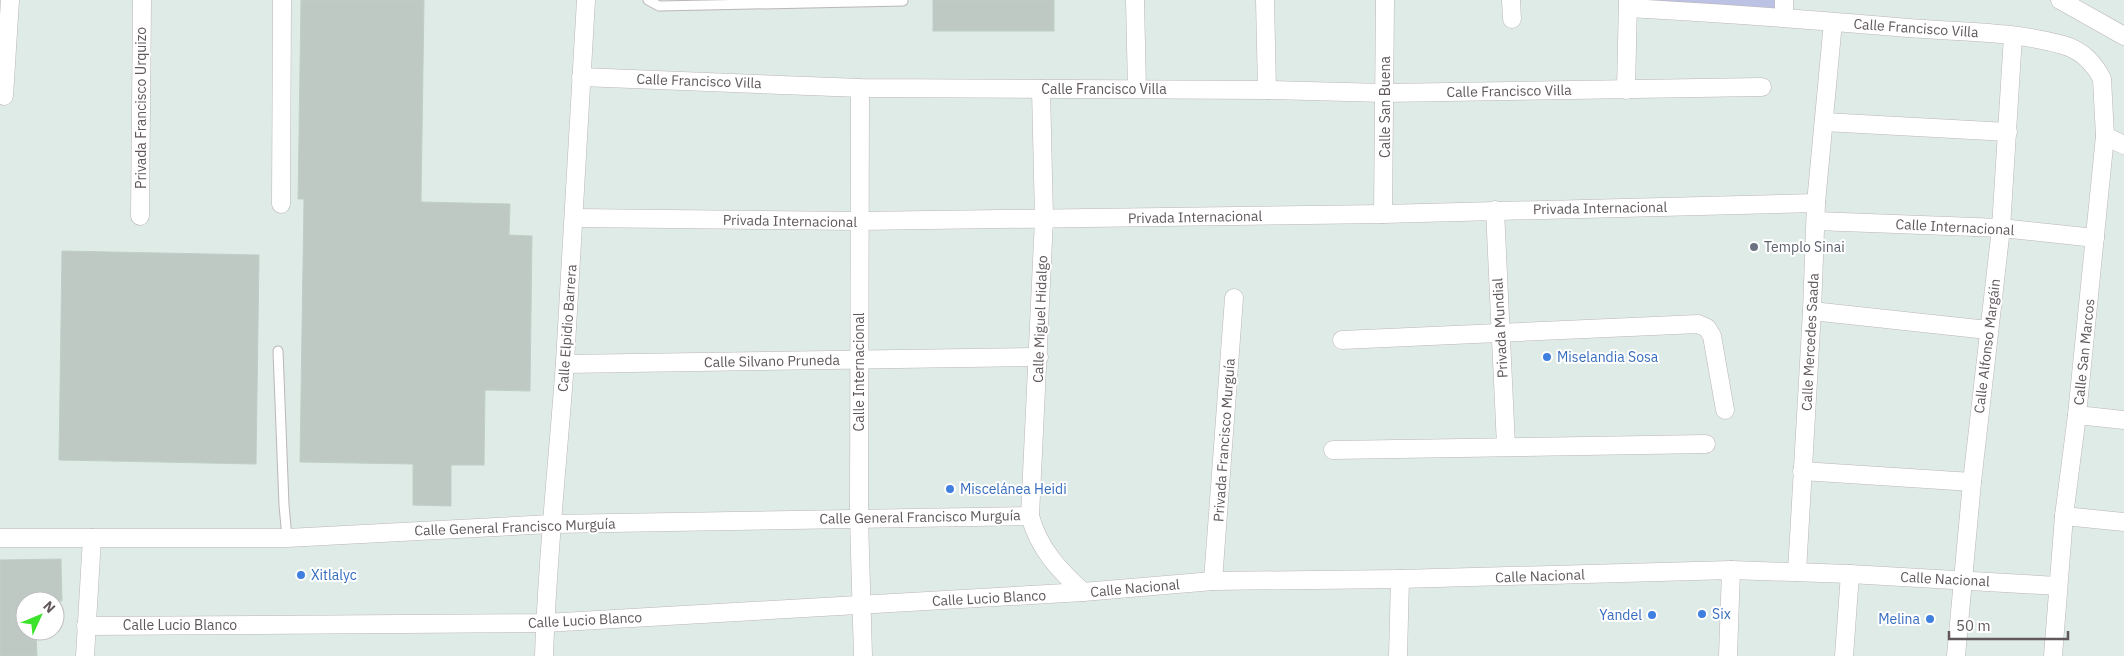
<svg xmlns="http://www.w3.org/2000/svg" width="2124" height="656" font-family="'IBM Plex Sans',sans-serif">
  <rect width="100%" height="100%" fill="#dfebe7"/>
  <polygon fill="#bcc2e3" points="1640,0 1776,0 1777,24"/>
  <g fill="#bec9c3" stroke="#becfc7">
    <polygon points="301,0 424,0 421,202 510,204 509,235 532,236 530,391 485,390 484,465 451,465 451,506 413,505 413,464 300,462 304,199 298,199"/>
    <rect x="933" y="0" width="121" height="31"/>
    <polygon points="62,251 259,255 256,464 59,460"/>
    <polygon points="61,559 62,601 25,601 25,631 36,631 37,656 0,656 0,560"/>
  </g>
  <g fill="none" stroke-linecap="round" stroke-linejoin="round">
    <defs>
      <g id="lane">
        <polyline points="648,0 659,6 903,1"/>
        <polyline points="278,351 284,505 287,538"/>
      </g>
      <g id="street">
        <polyline points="1135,0 1137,89"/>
        <polyline points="1265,0 1267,90"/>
        <polyline points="1511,0 1512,19"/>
        <polyline points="2060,0 2124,36"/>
        <path d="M1628,8C1721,13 1815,20 1908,28C1959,32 2014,31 2063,45C2081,50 2094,63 2102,79L2105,136L2077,415L2064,516L2053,656"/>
        <polyline points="1784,17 1784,0"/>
        <polyline points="581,77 860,88 1267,90 1385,93 1762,87"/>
        <polyline points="860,88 859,518 863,656"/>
        <path d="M1041,89L1044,219L1030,516C1039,549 1059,570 1083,592L1213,581L1400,579L1731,570L1850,574L2058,586"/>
        <polyline points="1626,90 1628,0"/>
        <polyline points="4,96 10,0"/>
        <polyline points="1824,122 2008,132"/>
        <polyline points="2105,136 2124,145"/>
        <polyline points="281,204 282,0"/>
        <polyline points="1495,210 1506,446"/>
        <polyline points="1383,214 1385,0"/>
        <polyline points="140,216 142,0"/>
        <polyline points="574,218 858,221 1383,214 1816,203"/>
        <polyline points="1816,221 2001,228 2095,238"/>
        <polyline points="1812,311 1988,330"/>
        <polyline points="1342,340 1698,324 1707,328 1712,336 1725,410"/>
        <polyline points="565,364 1039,357"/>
        <polyline points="2077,415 2124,420"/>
        <polyline points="1333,450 1706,444"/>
        <polyline points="1802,471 1972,482"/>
        <polyline points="2064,516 2124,522"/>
        <polyline points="0,538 287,538 551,524 1030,516"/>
        <polyline points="1797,572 1812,311 1816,203 1833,22"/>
        <polyline points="1213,581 1234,298"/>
        <polyline points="86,626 545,623 1083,592"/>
        <polyline points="85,656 92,538"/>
        <path d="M544,656C547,558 558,460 565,362C573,241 578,121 586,0"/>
        <polyline points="1398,656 1400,579"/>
        <polyline points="1728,656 1731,570"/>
        <polyline points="1844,656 1850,574"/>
        <polyline points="1956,656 1972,482 2001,228 2013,36"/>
      </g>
    </defs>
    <use href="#lane" stroke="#bcb5b9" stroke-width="11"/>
    <use href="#street" stroke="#bcb5b9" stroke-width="19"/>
    <use href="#lane" stroke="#fff" stroke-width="9"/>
    <use href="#street" stroke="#fff" stroke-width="18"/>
  </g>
  <circle fill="#6b7280" stroke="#fff" stroke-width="2" cx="1754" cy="247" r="5"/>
  <g fill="#3f7fe0" stroke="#fff" stroke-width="2">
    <circle cx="1547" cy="357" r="5"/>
    <circle cx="950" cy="489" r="5"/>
    <circle cx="301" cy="575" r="5"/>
    <circle cx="1702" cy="614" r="5"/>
    <circle cx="1652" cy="615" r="5"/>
    <circle cx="1930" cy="619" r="5"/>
  </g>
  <g text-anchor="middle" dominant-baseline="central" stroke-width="4" stroke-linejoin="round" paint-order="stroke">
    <g font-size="14" fill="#60585d" stroke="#fff">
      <text transform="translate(1916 28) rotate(4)">Calle Francisco Villa</text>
      <text transform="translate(699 81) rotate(2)">Calle Francisco Villa</text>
      <text x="1104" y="89">Calle Francisco Villa</text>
      <text transform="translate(1509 91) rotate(-1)">Calle Francisco Villa</text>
      <text transform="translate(1385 107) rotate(-90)">Calle San Buena</text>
      <text transform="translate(141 108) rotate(-90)">Privada Francisco Urquizo</text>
      <text transform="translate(1600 208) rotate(-1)">Privada Internacional</text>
      <text transform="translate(1195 217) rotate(-1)">Privada Internacional</text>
      <text transform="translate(790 221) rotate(1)">Privada Internacional</text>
      <text transform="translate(1955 227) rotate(3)">Calle Internacional</text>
      <text transform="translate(1040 319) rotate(-88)">Calle Miguel Hidalgo</text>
      <text transform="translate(567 328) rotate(-86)">Calle Elpidio Barrera</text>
      <text transform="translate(1500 328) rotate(-93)">Privada Mundial</text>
      <text transform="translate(1810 342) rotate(-87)">Calle Mercedes Saada</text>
      <text transform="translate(1987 346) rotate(-83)">Calle Alfonso Margáin</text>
      <text transform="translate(2084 352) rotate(-84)">Calle San Marcos</text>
      <text transform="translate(772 361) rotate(-1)">Calle Silvano Pruneda</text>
      <text transform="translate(859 372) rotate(-90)">Calle Internacional</text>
      <text transform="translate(1224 440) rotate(-86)">Privada Francisco Murguía</text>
      <text transform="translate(920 517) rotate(-1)">Calle General Francisco Murguía</text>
      <text transform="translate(515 527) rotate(-2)">Calle General Francisco Murguía</text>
      <text transform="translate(1540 576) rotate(-2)">Calle Nacional</text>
      <text transform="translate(1945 579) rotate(3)">Calle Nacional</text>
      <text transform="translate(1135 588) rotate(-5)">Calle Nacional</text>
      <text transform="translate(989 598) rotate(-3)">Calle Lucio Blanco</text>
      <text transform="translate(585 620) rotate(-3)">Calle Lucio Blanco</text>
      <text x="180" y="625">Calle Lucio Blanco</text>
    </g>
    <g font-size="14" fill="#5b616d" stroke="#fff" text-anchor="start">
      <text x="1764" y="247">Templo Sinai</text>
    </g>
    <g font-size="14" fill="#366cbe" stroke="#fff" text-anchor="start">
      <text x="1557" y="357">Miselandia Sosa</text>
      <text x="960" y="489">Miscelánea Heidi</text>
      <text x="311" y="575">Xitlalyc</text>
      <text x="1712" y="614">Six</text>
      <text x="1642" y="615" text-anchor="end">Yandel</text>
      <text x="1920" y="619" text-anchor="end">Melina</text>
    </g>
  </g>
  <g transform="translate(40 616) rotate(46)"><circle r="24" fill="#ffffff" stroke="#bfbcbe"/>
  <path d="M0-4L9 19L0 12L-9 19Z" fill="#3ce32d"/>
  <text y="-8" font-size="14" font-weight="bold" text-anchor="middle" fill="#60585d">N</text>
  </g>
  <path d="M1949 631v8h119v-8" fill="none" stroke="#60585d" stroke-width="2.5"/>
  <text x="1956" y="631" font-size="15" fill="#60585d" stroke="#ffffff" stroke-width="4" paint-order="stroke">50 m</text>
</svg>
